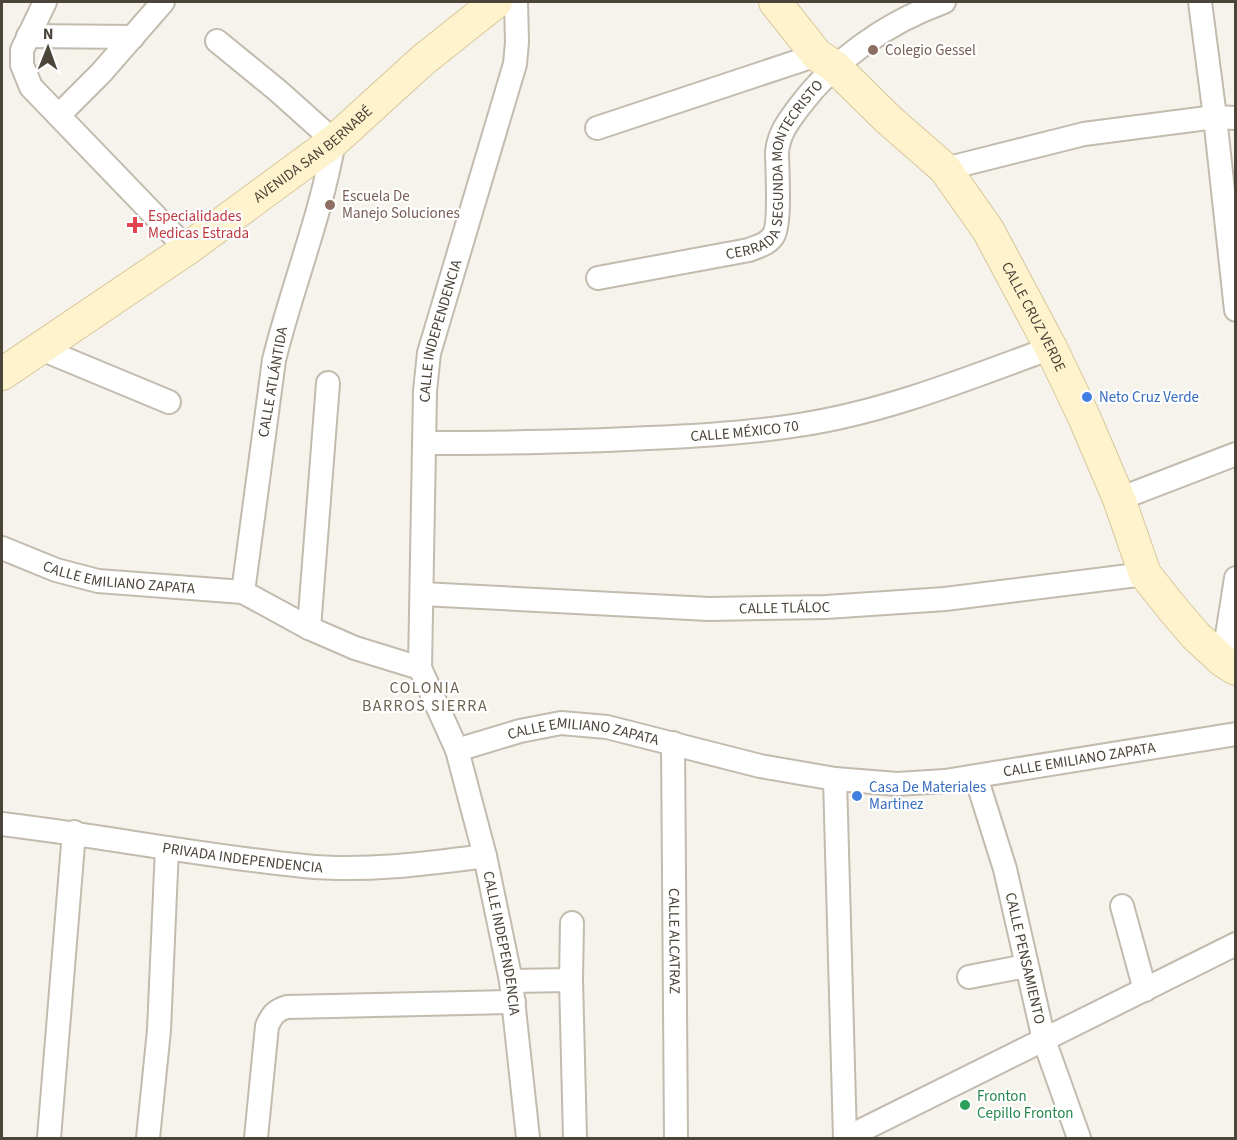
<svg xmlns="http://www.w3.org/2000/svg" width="1237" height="1140" font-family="'Source Sans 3',sans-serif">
  <rect width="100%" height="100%" fill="#f6f3ec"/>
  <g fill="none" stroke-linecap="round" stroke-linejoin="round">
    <defs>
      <g id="street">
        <polyline points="45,2 22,50 22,65 31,87 187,249"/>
        <polyline points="1200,2 1215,117 1236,310"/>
        <polyline points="28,36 133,37"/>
        <path d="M217,41L277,90L334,141C321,216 292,287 274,360L243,592"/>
        <polyline points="59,115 101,73 163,2"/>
        <polyline points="597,128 817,55"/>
        <polyline points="945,169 1084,134 1215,117 1236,118"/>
        <path id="s1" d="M598,278L749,250C758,246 767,245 773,236C781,225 777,168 777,152C779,133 788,122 799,107C835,59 888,22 944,2"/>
        <polyline points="39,348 169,402"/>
        <path id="s2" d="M425,443C500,443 574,442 649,438C699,436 749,433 799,425C886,412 969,378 1051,348"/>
        <polyline points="1119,499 1236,454"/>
        <path id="s3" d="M2,548L56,570L98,581L243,592L309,628L355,648L420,668L457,750L485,856L511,981L528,1138"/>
        <path id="s4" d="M422,594L709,609L826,607L945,599L1145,574"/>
        <polyline points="309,628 328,383"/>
        <polyline points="1223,661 1236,578"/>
        <path id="s5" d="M420,668L425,391L429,353L515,64L517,42L516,2"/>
        <path id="s6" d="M673,743L676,1138"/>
        <path id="s7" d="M457,750L520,731L561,723L607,727L760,766L835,779L897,784L945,781L1236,734"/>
        <path id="s8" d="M976,777L1005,869L1044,1040L1079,1138"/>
        <polyline points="835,779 845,1138"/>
        <path id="s9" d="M2,824C103,836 202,856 304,866C364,872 425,864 485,856"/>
        <polyline points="1122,906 1145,990"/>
        <polyline points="572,923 571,980 575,1138"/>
        <polyline points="969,977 1026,966"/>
        <polyline points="511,981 571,980"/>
        <polyline points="49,1138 74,832"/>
        <polyline points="148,1138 159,1030 167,848"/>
        <path d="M256,1138L267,1026C272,1015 276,1010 287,1007L514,1002"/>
        <polyline points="846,1138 1236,944"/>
      </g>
      <g id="secondary">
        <path id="s10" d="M775,2L817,55L834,66L889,120L945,169L988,230L1051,348L1084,417L1119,499L1145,574L1172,608L1195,635L1223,661L1236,669"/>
        <path id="s11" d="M2,374L187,249L334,141L423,60L496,2"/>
      </g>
    </defs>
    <use href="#street" stroke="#c2bbae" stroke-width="26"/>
    <use href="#secondary" stroke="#d6c79b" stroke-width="34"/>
    <use href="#street" stroke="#fff" stroke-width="22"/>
    <use href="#secondary" stroke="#fff3cd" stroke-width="32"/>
  </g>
  <g fill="#8d6e63" stroke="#fff" stroke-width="2">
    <circle cx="873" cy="50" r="6"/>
    <circle cx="330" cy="205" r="6"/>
  </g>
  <path fill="#e0444e" stroke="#fff" stroke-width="2" d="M132 216h6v6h6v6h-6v6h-6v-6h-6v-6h6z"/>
  <g fill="#3f7fe0" stroke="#fff" stroke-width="2">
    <circle cx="1087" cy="397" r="6"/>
    <circle cx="857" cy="796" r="6"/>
  </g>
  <circle fill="#2e9e5b" stroke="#fff" stroke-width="2" cx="965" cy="1105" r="6"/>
  <g text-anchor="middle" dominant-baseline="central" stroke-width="4.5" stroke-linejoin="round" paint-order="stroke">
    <g font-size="15" fill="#785e54" stroke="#fff" text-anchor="start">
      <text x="885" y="50">Colegio Gessel</text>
      <text x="342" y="196">Escuela De<tspan x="342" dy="17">Manejo Soluciones</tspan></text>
    </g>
    <g font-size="15" fill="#4b4439" stroke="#fff">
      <text stroke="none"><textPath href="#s11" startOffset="381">AVENIDA SAN BERNABÉ</textPath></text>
      <text stroke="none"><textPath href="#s1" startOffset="240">CERRADA SEGUNDA MONTECRISTO</textPath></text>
      <text stroke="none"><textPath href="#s10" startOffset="412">CALLE CRUZ VERDE</textPath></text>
      <text stroke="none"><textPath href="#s5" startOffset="339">CALLE INDEPENDENCIA</textPath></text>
      <text transform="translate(273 382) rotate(-80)">CALLE ATLÁNTIDA</text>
      <text stroke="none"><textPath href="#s2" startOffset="320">CALLE MÉXICO 70</textPath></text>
      <text stroke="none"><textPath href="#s3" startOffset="122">CALLE EMILIANO ZAPATA</textPath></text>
      <text stroke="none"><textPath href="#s4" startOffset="363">CALLE TLÁLOC</textPath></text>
      <text stroke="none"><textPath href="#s7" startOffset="130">CALLE EMILIANO ZAPATA</textPath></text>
      <text stroke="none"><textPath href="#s7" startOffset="634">CALLE EMILIANO ZAPATA</textPath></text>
      <text stroke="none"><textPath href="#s9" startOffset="243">PRIVADA INDEPENDENCIA</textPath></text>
      <text stroke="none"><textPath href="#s6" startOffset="198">CALLE ALCATRAZ</textPath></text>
      <text stroke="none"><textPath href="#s3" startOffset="729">CALLE INDEPENDENCIA</textPath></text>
      <text stroke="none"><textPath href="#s8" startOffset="188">CALLE PENSAMIENTO</textPath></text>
    </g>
    <g font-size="15" fill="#be3a42" stroke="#fff" text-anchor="start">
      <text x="148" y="216">Especialidades<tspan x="148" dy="17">Medicas Estrada</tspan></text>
    </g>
    <g font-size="15" fill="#366cbe" stroke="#fff" text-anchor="start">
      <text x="1099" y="397">Neto Cruz Verde</text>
      <text x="869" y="787">Casa De Materiales<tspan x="869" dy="17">Martinez</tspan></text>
    </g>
    <g font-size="15" fill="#27864d" stroke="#fff" text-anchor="start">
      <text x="977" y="1096">Fronton<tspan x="977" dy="17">Cepillo Fronton</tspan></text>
    </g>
    <g font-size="16" letter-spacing="1.5" fill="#6e6250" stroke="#fff">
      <text x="425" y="688">COLONIA<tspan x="425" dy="18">BARROS SIERRA</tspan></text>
    </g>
  </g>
  <rect width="1237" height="1140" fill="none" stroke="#4b4439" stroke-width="6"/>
  <g transform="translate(48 48) rotate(1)" stroke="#ffffff" stroke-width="4.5" paint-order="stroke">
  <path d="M0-4.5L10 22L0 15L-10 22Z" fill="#4b4439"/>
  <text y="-9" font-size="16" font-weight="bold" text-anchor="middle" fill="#4b4439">N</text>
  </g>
</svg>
